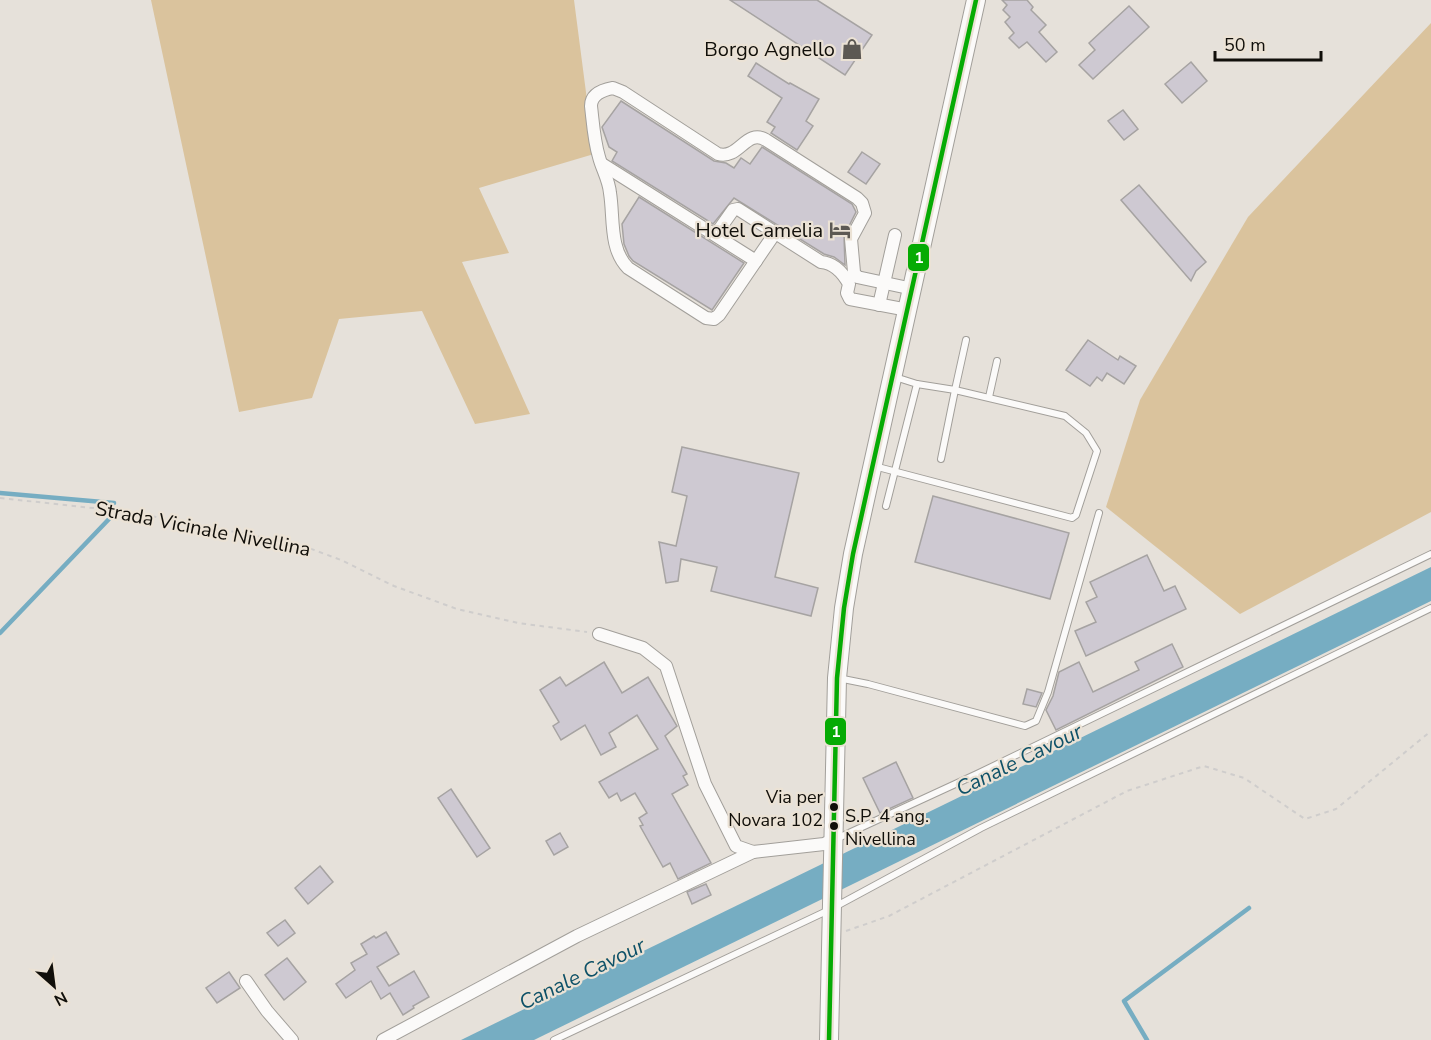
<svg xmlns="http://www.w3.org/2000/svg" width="1431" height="1040" font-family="'Nunito Sans',sans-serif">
  <rect width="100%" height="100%" fill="#e6e1da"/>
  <g fill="#dac39d">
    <polygon points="151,0 574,0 594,154 479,188 509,253 462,262 530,414 475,424 422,311 339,319 312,398 239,412"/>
    <polygon points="1431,23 1431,512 1240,614 1106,507 1140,400 1248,217"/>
  </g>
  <polygon fill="#76adc2" points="1431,567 1431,601 534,1040 461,1040"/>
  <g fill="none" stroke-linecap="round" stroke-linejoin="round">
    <g stroke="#76adc2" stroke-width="4.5">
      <polyline points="0,493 114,503"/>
      <polyline points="0,633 109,519"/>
      <polyline points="1147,1040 1124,1001 1249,908"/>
    </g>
  </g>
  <g fill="#cec9d2" stroke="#a6a3a2" stroke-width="1.5">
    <polygon points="730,0 817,0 872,35 845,75"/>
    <polygon points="1002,0 1027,0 1033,7 1031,10 1046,25 1039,32 1057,52 1046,62 1027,42 1019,48 1009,38 1014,33 1005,22 1010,17 1003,10 1007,5"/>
    <polygon points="1129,6 1149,27 1093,79 1079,65 1095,50 1089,43"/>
    <polygon points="1191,62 1207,81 1182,103 1165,84"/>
    <polygon points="756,63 789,84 790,83 819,99 806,121 813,126 797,150 771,133 775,127 767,122 782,98 748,76"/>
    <polygon points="621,101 714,161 726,163 734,168 741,158 750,164 762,147 852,204 856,212 844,236 845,265 834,257 824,254 734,198 713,224 612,161 617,152 609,147 602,127"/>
    <polygon points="1123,110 1138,129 1124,140 1108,121"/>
    <polygon points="862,152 880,164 866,184 848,172"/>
    <polygon points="1139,185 1206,262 1196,271 1191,281 1121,200"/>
    <polygon points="639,197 744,263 712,310 633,261 629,256 624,244 622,224"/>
    <polygon points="1088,340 1118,360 1120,356 1136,366 1124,384 1107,373 1102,381 1097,377 1090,386 1066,370"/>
    <polygon points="682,447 799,473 775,577 818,588 811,616 711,591 717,567 681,559 678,581 666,583 659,542 676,546 687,496 672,492"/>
    <polygon points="933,496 1069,533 1050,599 915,562"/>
    <polygon points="1147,555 1164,591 1175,586 1186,609 1086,656 1075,631 1096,622 1086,602 1097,597 1090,582"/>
    <polygon points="1172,644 1183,667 1056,730 1046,710 1053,696 1059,672 1079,662 1093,692 1139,670 1135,662"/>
    <polygon points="604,662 622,693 648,677 677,726 665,736 687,774 683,776 688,785 672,794 711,863 678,879 670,863 663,867 640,826 643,825 639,818 647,813 635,793 621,801 617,793 609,798 599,782 658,749 637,715 609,733 616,747 601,755 585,725 561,740 553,726 559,722 540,690 560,677 566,686"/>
    <polygon points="1027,689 1042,693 1036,707 1023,704"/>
    <polygon points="896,762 913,798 880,813 863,778"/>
    <polygon points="451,789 490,848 477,857 438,798"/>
    <polygon points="560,833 568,847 554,855 546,841"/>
    <polygon points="320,866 333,882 308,904 295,888"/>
    <polygon points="706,884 711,895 692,904 687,892"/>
    <polygon points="285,920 295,933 278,946 267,933"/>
    <polygon points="386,932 399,954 377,967 389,986 414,971 429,997 413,1006 414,1008 403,1015 390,993 381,999 371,981 346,998 336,984 355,970 351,963 367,954 361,944 374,936 376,938"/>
    <polygon points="287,958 306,982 284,1000 265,975"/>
    <polygon points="229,972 240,988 217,1003 206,988"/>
  </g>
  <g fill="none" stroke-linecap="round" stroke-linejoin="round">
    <defs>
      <g id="lane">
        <polyline points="917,384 955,390 966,340"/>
        <polyline points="989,397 997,361"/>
        <polyline points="874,466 1072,518 1076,515 1097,451 1086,433 1065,416 955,390 941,459"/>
        <polyline points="886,506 917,384 895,377"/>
        <polyline points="838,678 868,684 1025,726 1036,721 1048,692 1099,513"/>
        <polyline points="836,839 977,774 1431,554"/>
        <polyline points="554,1040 831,909 981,828 1431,608"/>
      </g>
      <g id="street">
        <polyline points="602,164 756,261"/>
        <path d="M775,233L719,315L714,319L706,318L628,268C609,249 614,217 610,193C609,180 602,169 599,157C594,141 593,123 591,106C591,94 602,90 613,88L623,92L718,154C739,160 746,128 766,140L857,198L862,203L865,213L851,239L854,272L857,277L913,289"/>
        <path d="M716,234L733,210L738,209L821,262C834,263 843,273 849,284L847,293L850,299L908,310"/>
        <polyline points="879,305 895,235"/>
        <polyline points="599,634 643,648 666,666 705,784 736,846 753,852 824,844 833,840"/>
        <polyline points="246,981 267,1011 292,1040"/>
        <polyline points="383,1040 577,936 753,852"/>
      </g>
      <polyline id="secondary" points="829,1040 837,678 844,608 853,554 976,0"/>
    </defs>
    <use href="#lane" stroke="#a29f9a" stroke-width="8"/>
    <use href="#street" stroke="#a29f9a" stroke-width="14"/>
    <use href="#secondary" stroke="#a29f9a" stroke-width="20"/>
    <g stroke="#cfcdcc" stroke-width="2" stroke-dasharray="4.5 4.5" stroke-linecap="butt">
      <polyline points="0,498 130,512 298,544 341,560 394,586 457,609 518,623 587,632"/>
      <polyline points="846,931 889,916 1127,791 1204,766 1244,778 1305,819 1336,809 1431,731"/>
    </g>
    <use href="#lane" stroke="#fbfaf9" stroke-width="6"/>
    <use href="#street" stroke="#fbfaf9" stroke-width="12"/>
    <use href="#secondary" stroke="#fbfaf9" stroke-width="18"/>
    <defs>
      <polyline id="bus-1" points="829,1040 837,678 844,608 853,554 976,0"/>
    </defs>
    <use href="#bus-1" stroke="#ebe2d5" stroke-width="9"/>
    <use href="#bus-1" stroke="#06ab04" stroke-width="4.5"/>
  </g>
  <defs>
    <symbol id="shop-bare" viewBox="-9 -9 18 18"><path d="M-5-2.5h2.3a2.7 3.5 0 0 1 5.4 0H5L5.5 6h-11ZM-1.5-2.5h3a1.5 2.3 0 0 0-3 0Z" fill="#5c5853" stroke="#ebe2d5" stroke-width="2.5" paint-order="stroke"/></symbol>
    <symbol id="hotel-bare" viewBox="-9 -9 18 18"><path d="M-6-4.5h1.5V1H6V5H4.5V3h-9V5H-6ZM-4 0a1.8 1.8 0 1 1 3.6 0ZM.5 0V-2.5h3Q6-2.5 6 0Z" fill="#5c5853" stroke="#ebe2d5" stroke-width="2.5" paint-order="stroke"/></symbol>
  </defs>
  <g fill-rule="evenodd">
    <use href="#shop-bare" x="837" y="34" width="30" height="30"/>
    <use href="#hotel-bare" x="825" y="215" width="30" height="30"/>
  </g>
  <g fill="#110f0a" stroke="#ebe2d5" stroke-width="2">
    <circle cx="834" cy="807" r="5"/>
    <circle cx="834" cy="826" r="5"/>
  </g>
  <g text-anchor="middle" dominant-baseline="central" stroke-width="4.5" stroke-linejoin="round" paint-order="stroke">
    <g font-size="18" fill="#110f0a" stroke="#ebe2d5" text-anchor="end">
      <text x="823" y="797">Via per<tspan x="823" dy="23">Novara 102</tspan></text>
      <text x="845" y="816" text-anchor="start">S.P. 4 ang.<tspan x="845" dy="23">Nivellina</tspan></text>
    </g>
    <g font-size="20" fill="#110f0a" stroke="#ebe2d5" text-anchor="end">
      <text x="835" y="49">Borgo Agnello</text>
      <text x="823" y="230">Hotel Camelia</text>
    </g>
    <g font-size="20" fill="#110f0a" stroke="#ebe2d5">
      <text transform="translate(203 529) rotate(11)">Strada Vicinale Nivellina</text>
    </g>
    <g font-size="21" font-style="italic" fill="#0e5168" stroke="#ebe2d5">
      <text transform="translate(1019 760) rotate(-26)">Canale Cavour</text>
      <text transform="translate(582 974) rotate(-26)">Canale Cavour</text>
    </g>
  </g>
  <g stroke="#ebe2d5" stroke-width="2">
    <rect x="907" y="243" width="23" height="29" rx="6" fill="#06ab04"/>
    <rect x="824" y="717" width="23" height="29" rx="6" fill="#06ab04"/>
  </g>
  <g font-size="16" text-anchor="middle" font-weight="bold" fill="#fff">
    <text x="919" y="263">1</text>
    <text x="836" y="737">1</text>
  </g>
  <g transform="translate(54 986) rotate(152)" stroke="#ebe2d5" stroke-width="4.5" paint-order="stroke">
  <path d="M0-4.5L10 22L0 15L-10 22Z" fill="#110f0a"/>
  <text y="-9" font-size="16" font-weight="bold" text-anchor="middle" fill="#110f0a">N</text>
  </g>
  <path d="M1215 51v9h106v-9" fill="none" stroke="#110f0a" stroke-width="3"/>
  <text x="1224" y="51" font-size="18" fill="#110f0a" stroke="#ebe2d5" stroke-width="4.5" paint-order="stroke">50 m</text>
</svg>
